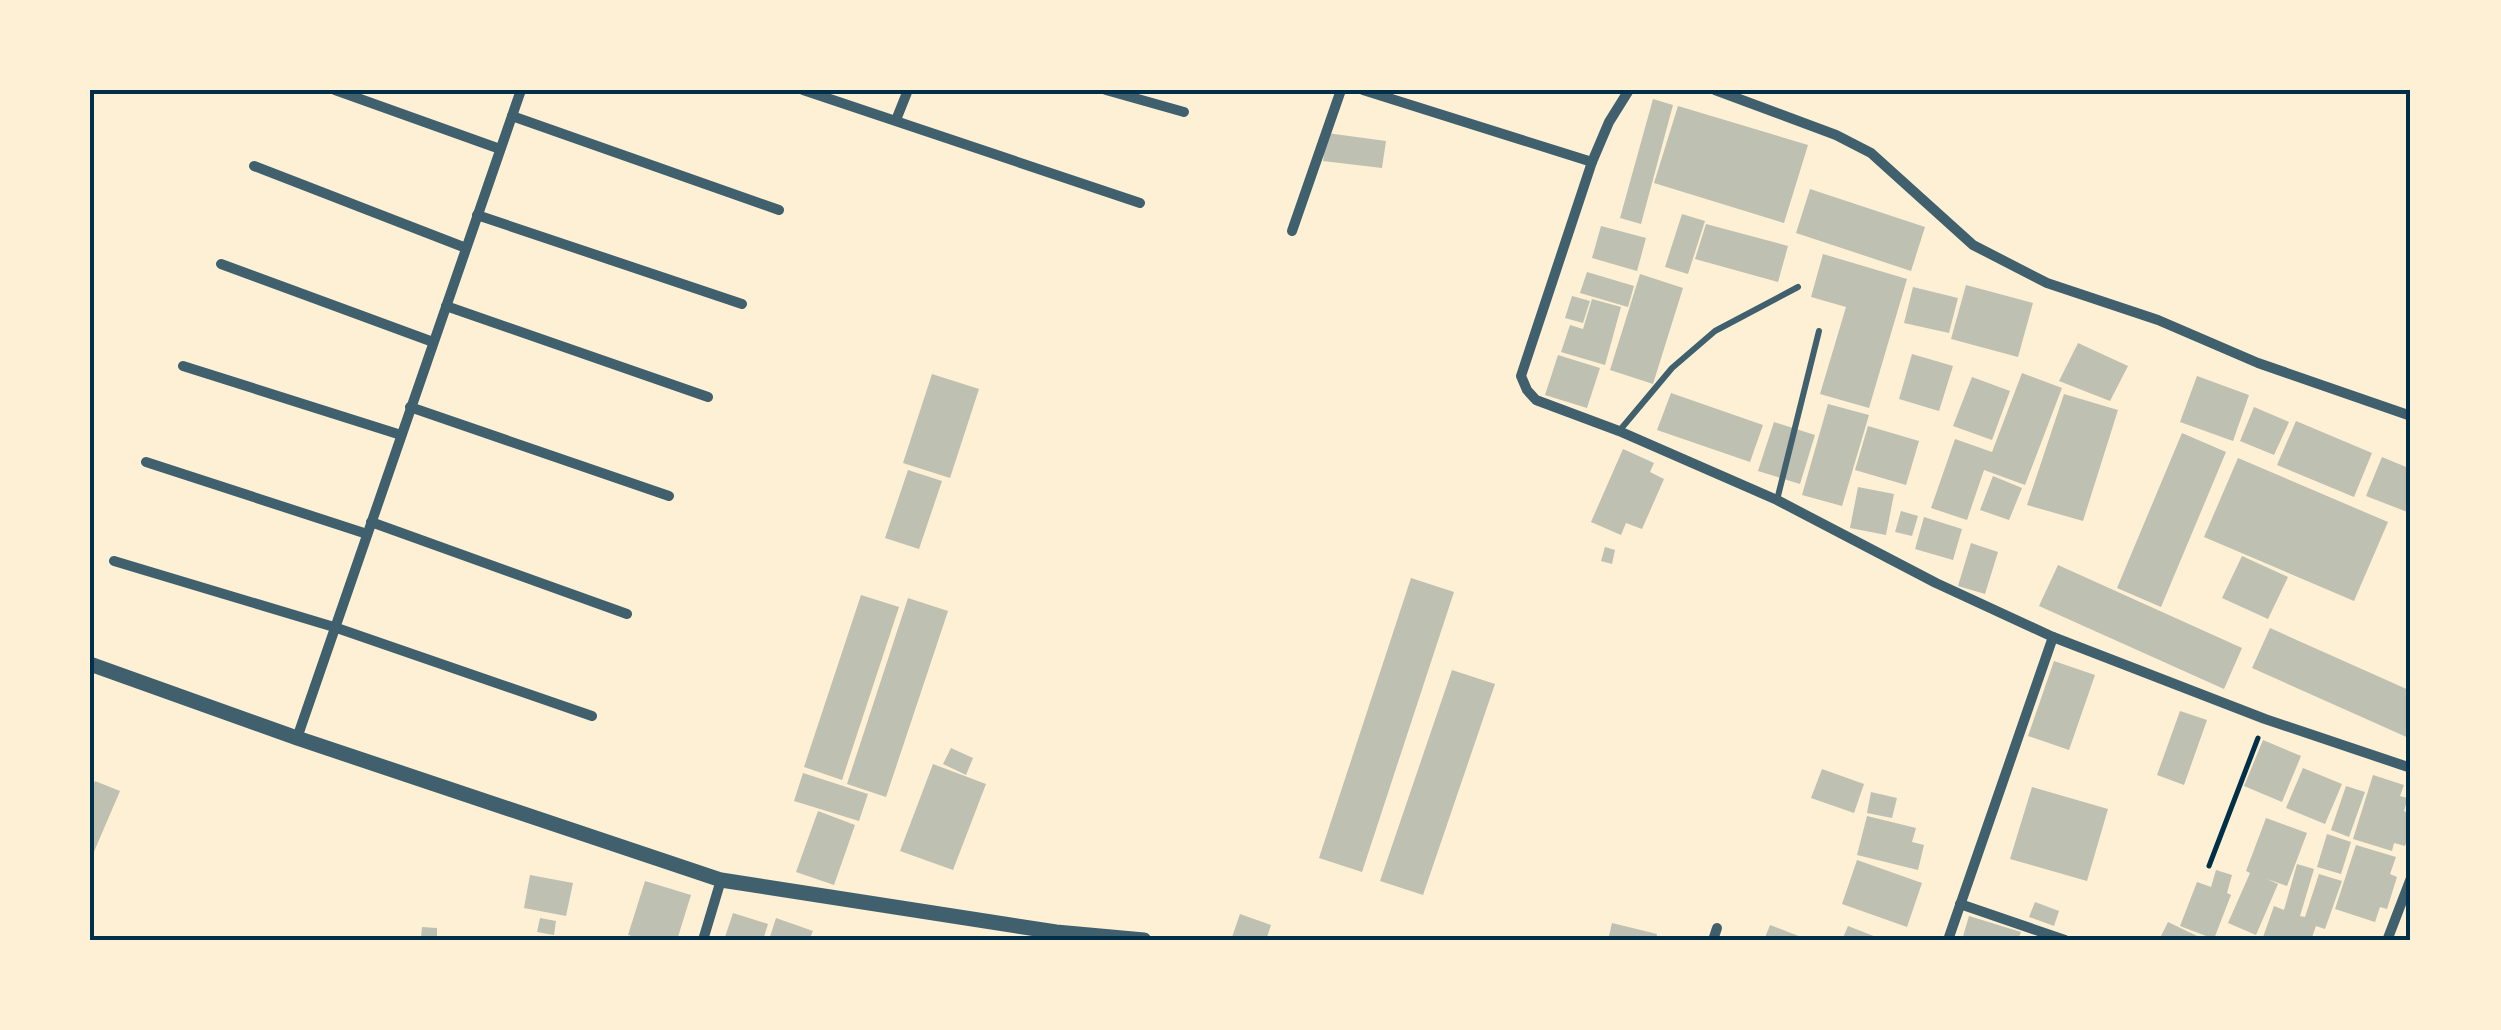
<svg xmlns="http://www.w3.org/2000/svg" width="2501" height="1030" font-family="'Work Sans',sans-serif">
  <rect width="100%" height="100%" fill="#fdf0d5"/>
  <g fill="#bec0b2">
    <polygon points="1653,99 1673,105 1641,224 1620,218"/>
    <polygon points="1678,106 1808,145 1784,223 1654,183"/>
    <polygon points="1327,133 1386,141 1382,168 1323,161"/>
    <polygon points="1810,189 1925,227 1911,271 1796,233"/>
    <polygon points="1682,214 1705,221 1688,274 1665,267"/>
    <polygon points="1706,224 1788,246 1778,282 1695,259"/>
    <polygon points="1601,226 1646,238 1637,271 1592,258"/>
    <polygon points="1823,254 1907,279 1869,408 1820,394 1846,307 1811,297"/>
    <polygon points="1587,272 1634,286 1628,307 1580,293"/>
    <polygon points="1640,274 1683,288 1653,384 1610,370"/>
    <polygon points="1966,285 2033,303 2018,357 1951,339"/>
    <polygon points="1913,287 1958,298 1949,333 1904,323"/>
    <polygon points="1572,296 1590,301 1583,323 1565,318"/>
    <polygon points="1592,299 1621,307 1605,365 1561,352 1570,325 1583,329"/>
    <polygon points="2078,343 2128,366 2110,401 2059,381"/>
    <polygon points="1912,354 1953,366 1939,411 1899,399"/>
    <polygon points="1558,355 1600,368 1587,408 1545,395"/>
    <polygon points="2022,373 2062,388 2025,485 1984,470 1967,520 1931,508 1955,439 1992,452"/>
    <polygon points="932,374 979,389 950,478 903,463"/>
    <polygon points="2197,376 2249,395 2233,441 2180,422"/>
    <polygon points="1972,377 2010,391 1992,440 1953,426"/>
    <polygon points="1671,393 1763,425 1750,462 1657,430"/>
    <polygon points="2064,394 2118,410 2083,521 2027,505"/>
    <polygon points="1828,404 1869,415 1842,506 1802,495"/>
    <polygon points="2254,407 2289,422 2274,455 2240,441"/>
    <polygon points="2296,421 2372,453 2354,497 2277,465"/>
    <polygon points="1774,422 1815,435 1800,484 1758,471"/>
    <polygon points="1868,426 1919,441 1906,485 1855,470"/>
    <polygon points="2182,433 2226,452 2161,607 2117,588"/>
    <polygon points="1623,449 1654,463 1650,472 1664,479 1642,529 1626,523 1621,535 1591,522"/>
    <polygon points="2382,457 2411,469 2410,513 2366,496"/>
    <polygon points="2238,458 2388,522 2354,601 2204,537"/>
    <polygon points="908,470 942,481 919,549 885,538"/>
    <polygon points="1993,476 2022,488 2009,520 1980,510"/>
    <polygon points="1858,487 1894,494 1886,535 1850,528"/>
    <polygon points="1901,511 1918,516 1912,536 1895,532"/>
    <polygon points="1924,517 1962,529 1953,560 1915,549"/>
    <polygon points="1971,543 1998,552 1985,594 1958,586"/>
    <polygon points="1605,547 1615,550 1612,564 1601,561"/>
    <polygon points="2242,556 2288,577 2268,619 2222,598"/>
    <polygon points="2058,565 2242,648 2224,689 2039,606"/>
    <polygon points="1411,578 1454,592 1362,872 1319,858"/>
    <polygon points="861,595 899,607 842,780 804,767"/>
    <polygon points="908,598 948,611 886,797 847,784"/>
    <polygon points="2270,628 2411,691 2411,739 2252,668"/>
    <polygon points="2054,661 2095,675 2069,750 2028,736"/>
    <polygon points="1452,670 1495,684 1423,895 1380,881"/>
    <polygon points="2180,711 2207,720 2184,785 2157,775"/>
    <polygon points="2263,740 2301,756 2282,802 2244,786"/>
    <polygon points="951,748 973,758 966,775 943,764"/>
    <polygon points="933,764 986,784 953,870 900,851"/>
    <polygon points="2303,768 2342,784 2325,824 2286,808"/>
    <polygon points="1822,769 1864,784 1854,813 1811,798"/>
    <polygon points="803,773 868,794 859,821 794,801"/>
    <polygon points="2373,775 2404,785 2400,796 2408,798 2404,811 2411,814 2411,827 2405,846 2394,843 2392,851 2353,839"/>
    <polygon points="95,781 120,791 90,861 90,793"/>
    <polygon points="2346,786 2365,792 2349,837 2331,830"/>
    <polygon points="2032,787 2108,809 2087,881 2010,859"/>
    <polygon points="1871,792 1897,798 1892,818 1867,813"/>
    <polygon points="818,811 855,825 834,885 796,872"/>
    <polygon points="1867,816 1916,828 1912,842 1924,845 1918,870 1857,855"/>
    <polygon points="2266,818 2307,833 2287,886 2267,879 2278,884 2256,935 2228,923 2250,873 2246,871"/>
    <polygon points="2327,834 2351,842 2341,874 2317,867"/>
    <polygon points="2356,845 2396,857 2390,874 2397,877 2387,909 2380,907 2375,922 2335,909"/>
    <polygon points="1857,860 1922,883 1907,927 1842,904"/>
    <polygon points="2297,864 2314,869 2300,916 2305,917 2319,874 2342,881 2325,929 2316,926 2311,940 2262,940 2274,906 2284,910"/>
    <polygon points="2216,870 2232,875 2227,893 2231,895 2214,939 2180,926 2197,882 2211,887"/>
    <polygon points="530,875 573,883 566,916 524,908"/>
    <polygon points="645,881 691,895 677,940 647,940 628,935"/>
    <polygon points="2035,902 2059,911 2054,926 2029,917"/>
    <polygon points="733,913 768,924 763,940 735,940 725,937"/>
    <polygon points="1240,914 1271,925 1266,940 1231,940"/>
    <polygon points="1969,916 2021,932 2018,940 1962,940"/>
    <polygon points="540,918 556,921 554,935 537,932"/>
    <polygon points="776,918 813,931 809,940 769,940"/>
    <polygon points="2168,922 2197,936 2195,940 2159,940"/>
    <polygon points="1612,923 1657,934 1656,940 1608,940"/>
    <polygon points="1770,925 1809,940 1764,940"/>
    <polygon points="1848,926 1884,940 1842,940"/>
    <polygon points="422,927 437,928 437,938 421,938"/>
  </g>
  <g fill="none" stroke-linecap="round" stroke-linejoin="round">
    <polyline stroke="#003049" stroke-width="5" points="2209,866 2258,738"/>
    <g stroke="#3f606c" stroke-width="6">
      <polyline points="1620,430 1672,368 1715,331 1798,287"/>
      <polyline points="1777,500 1819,331"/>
    </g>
    <g stroke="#3f606c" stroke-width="10">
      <polyline points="335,90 500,149"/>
      <polyline points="803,90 1140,203"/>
      <polyline points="1106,90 1184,112"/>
      <polyline points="1363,90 1592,162"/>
      <polyline points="1629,90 1609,122 1592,162 1521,376 1527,390 1536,400 1619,431 1777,500 1936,583 2053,637 2265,719 2411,768"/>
      <polyline points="1715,90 1836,135 1871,153 1973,245 2047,283 2158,320 2258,363 2411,416"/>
      <polyline points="512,116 779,210"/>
      <polyline points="896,120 908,90"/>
      <polyline points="254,166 466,248"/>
      <polyline points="477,215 742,304"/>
      <polyline points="1292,231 1341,90"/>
      <polyline points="221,264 433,342"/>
      <polyline points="446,306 708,397"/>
      <polyline points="183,366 401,435"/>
      <polyline points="410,407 669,496"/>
      <polyline points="146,462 367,534"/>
      <polyline points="371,522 627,614"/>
      <polyline points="114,561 334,627 592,716"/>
      <polyline points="297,738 521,90"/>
      <polyline points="1960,904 2065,940"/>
      <polyline points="2388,938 2411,878"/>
      <polyline points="703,940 721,880"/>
      <polyline points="1713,940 1717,928"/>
      <polyline points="1948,940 2053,637"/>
    </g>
    <polyline stroke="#3f606c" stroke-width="15" points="90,664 297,738 721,880 1056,932 1144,940"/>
  </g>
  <rect width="2501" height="1030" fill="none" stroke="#fdf0d5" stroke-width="185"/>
  <rect x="92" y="92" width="2316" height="846" fill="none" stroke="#003049" stroke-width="4"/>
</svg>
